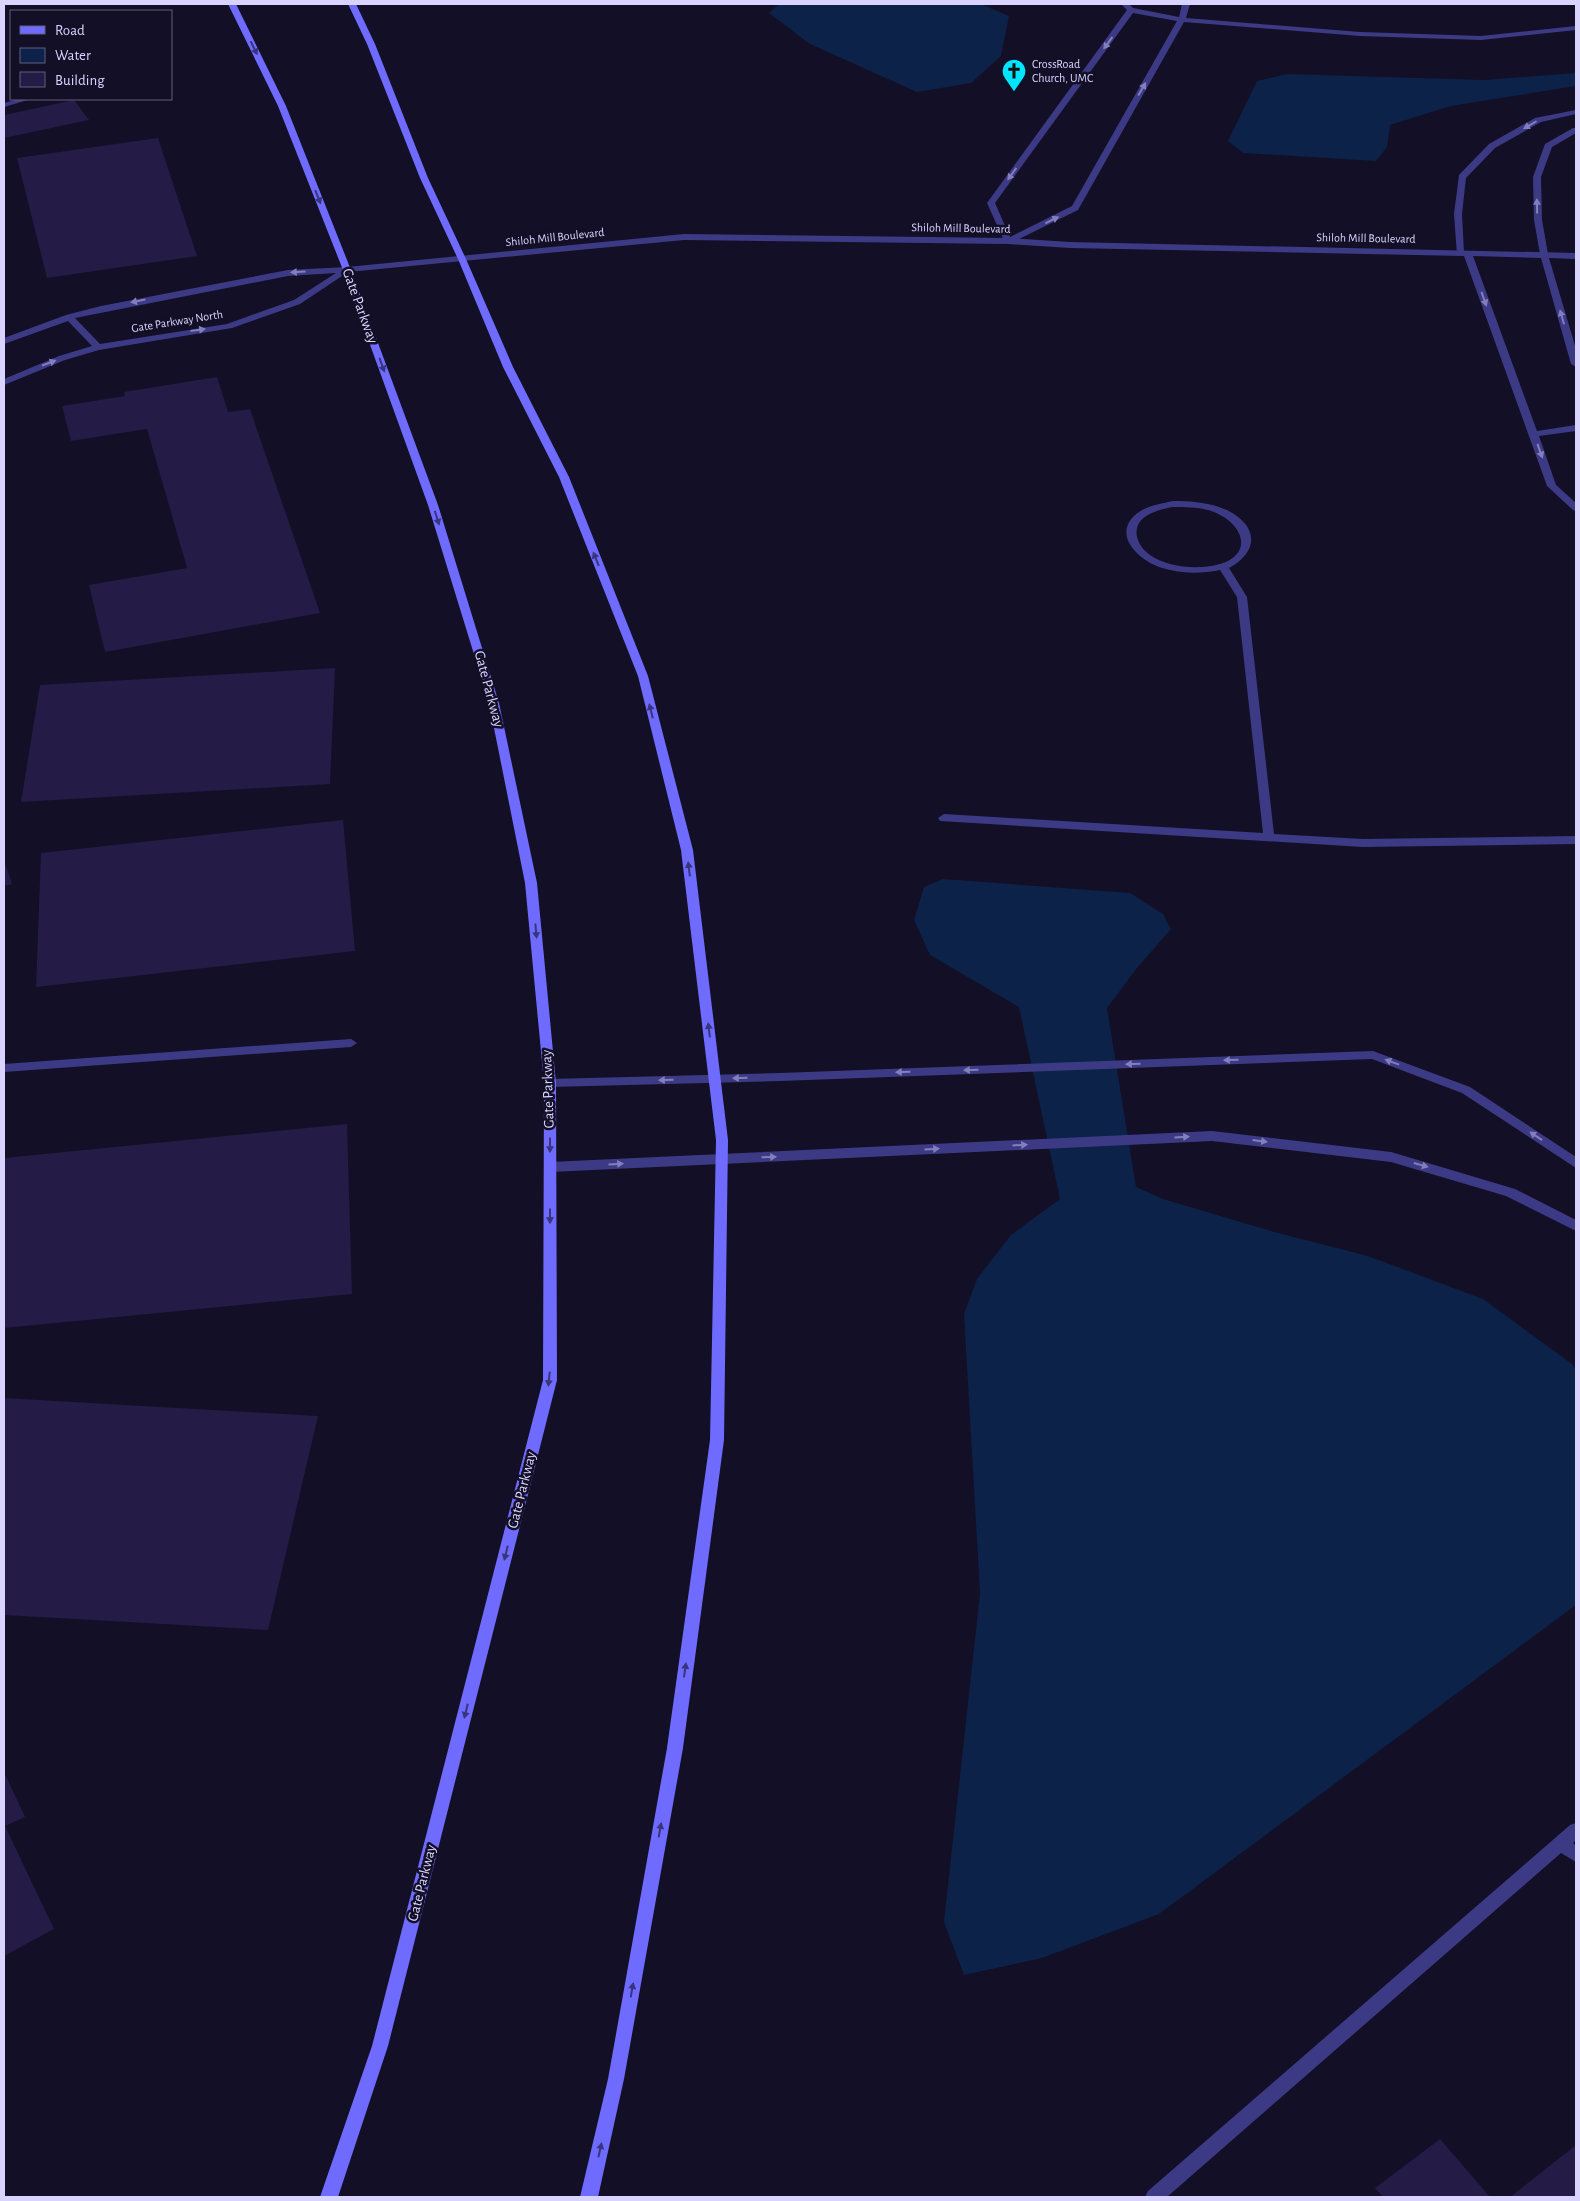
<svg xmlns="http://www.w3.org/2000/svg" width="1580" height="2201" font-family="'Alegreya Sans',sans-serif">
  <rect width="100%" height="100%" fill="#130f26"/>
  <g fill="#0c2248">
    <polygon points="779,4 981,4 1009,16 1001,56 971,83 917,92 810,44 769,13"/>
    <polygon points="1576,73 1576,86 1451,106 1390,125 1387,147 1376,161 1243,153 1228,141 1257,81 1287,74 1484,80"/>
    <polygon points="943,879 1130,893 1163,914 1171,929 1137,968 1107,1008 1136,1187 1163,1199 1278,1233 1368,1256 1483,1299 1572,1364 1576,1370 1576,1605 1159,1914 1042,1958 964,1975 944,1922 980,1593 964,1314 977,1279 1011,1235 1060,1199 1019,1007 930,955 914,920 924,887"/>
  </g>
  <g fill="#241b47">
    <polygon points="74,100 89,120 4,138 4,115"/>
    <polygon points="158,138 197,256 47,278 17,158"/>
    <polygon points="217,377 228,412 250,409 320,613 105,652 89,585 187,568 147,429 71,441 62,406 125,396 124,392"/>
    <polygon points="335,668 330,784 21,802 40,685"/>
    <polygon points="343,820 355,951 36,987 41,853"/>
    <polygon points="4,860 12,884 4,886"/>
    <polygon points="347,1124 352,1294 4,1328 4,1158"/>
    <polygon points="4,1398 318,1416 268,1630 4,1615"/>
    <polygon points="4,1772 25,1817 5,1826 54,1929 4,1956"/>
    <polygon points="1440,2139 1490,2197 1383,2197 1375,2188"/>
    <polygon points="1576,2145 1576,2197 1510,2197"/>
  </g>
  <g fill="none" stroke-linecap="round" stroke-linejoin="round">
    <g fill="#3d3a85" fill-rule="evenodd">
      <path d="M1121,4H1129L1133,8L1179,17L1182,4H1190L1186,18L1360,32L1481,36L1576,26V30L1481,40L1360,36L1184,22L1078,210L1011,243H1005L987,203L1127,10ZM1133,13L1177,21L1072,206L1010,237L995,203Z"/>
      <polygon points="1576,110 1576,114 1541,122 1495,148 1466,178 1462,214 1464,253 1457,255 1454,214 1459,175 1489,144 1535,118"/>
      <polygon points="1573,128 1576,128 1576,133 1552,147 1541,177 1542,220 1548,254 1544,257 1540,254 1534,220 1533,177 1545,144"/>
      <polygon points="351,1039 357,1043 351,1047 4,1072 4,1064"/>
    </g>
    <g fill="#3d3a85" fill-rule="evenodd">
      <polygon points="19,99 31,99 4,107 4,103"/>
      <path d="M684,234L1008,238L1070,242L1576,253V259L1549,258L1576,349V367L1571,364L1541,258L1473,256L1537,431L1576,425V431L1539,436L1556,485L1576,503V511L1573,510L1547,486L1464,256L1070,248L1008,244L684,240L348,272L300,304L232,328L99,350L65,360L4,385V379L59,356L92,346L68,321L4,344V338L66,315L101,306L288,270L347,267ZM336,273L294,300L227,324L100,344L75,318L288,276Z"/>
      <path d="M1173,501C1189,501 1204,502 1219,507C1254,519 1265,548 1229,568L1247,597L1274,834L1363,839L1576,836V844L1363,847L940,821L938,818L944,814L1263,833L1237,597L1220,570C1200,574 1179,574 1159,567C1140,560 1113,537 1134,516C1144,506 1160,504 1173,501ZM1173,507C1187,507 1201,507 1214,512C1242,523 1255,553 1220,564C1198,570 1169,568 1150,555C1143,550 1139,544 1137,537C1133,516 1157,510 1173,507Z"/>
      <polygon points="1373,1051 1470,1087 1576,1157 1576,1168 1462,1093 1372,1059 780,1081 550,1087 544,1083 550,1079 780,1073"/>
      <polygon points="1212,1131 1391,1152 1515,1189 1576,1220 1576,1231 1506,1196 1391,1162 1212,1141 550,1172 545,1170 544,1167 545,1164 550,1162"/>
      <polygon points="1576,1823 1576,1840 1573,1843 1576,1846 1576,1862 1561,1853 1167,2197 1145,2197 1148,2191 1570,1825"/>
    </g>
    <g fill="#6f6bff" fill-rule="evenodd">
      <polygon points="228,4 236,4 286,106 351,270 438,505 499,703 537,883 556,1083 557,1380 388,2046 338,2197 320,2197 372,2046 543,1380 544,1083 525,883 489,703 428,505 343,270 278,106"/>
      <polygon points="348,4 356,4 375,44 428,178 466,259 513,367 569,477 648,676 693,850 728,1140 724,1440 683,1748 624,2079 598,2197 580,2197 608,2079 667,1748 710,1440 716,1140 681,850 638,676 559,477 503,367 458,259 420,178 367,44"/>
    </g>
  </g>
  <defs><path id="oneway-solid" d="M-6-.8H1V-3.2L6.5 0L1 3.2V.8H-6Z" transform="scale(1.25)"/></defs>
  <g fill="#837fbc">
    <use href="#oneway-solid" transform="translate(1108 43) rotate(126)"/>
    <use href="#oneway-solid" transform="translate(1142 89) rotate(-60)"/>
    <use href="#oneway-solid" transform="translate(1530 125) rotate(150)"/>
    <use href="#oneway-solid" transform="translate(1012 174) rotate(126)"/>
    <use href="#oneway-solid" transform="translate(1537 206) rotate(-91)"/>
    <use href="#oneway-solid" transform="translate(1052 220) rotate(-26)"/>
    <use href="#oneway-solid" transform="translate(298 272) rotate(177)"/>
    <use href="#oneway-solid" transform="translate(1484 299) rotate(70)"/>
    <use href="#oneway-solid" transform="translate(138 301) rotate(169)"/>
    <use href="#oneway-solid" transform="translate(1562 317) rotate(-106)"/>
    <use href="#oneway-solid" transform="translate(198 330) rotate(-8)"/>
    <use href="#oneway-solid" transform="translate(49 363) rotate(-21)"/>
    <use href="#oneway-solid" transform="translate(1540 451) rotate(70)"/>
    <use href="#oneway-solid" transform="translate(1231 1060) rotate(178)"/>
    <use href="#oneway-solid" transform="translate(1392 1062) rotate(-160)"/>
    <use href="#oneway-solid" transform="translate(1133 1064) rotate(178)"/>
    <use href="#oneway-solid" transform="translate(971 1070) rotate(178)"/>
    <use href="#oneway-solid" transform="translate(903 1072) rotate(178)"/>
    <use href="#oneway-solid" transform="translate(740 1078) rotate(179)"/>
    <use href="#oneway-solid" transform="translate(666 1080) rotate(178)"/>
    <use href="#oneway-solid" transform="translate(1536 1136) rotate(-146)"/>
    <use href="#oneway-solid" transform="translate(1182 1137) rotate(-3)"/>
    <use href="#oneway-solid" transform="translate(1260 1141) rotate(7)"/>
    <use href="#oneway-solid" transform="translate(1020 1145) rotate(-3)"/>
    <use href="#oneway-solid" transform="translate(932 1149) rotate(-3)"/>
    <use href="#oneway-solid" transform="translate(769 1157) rotate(-2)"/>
    <use href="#oneway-solid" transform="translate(616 1164) rotate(-3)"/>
    <use href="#oneway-solid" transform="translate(1421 1165) rotate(16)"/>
  </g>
  <g fill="#38347d">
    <use href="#oneway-solid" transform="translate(254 48) rotate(64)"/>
    <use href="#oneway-solid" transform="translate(318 197) rotate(68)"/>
    <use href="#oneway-solid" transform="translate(382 365) rotate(70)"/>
    <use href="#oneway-solid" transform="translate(437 518) rotate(73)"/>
    <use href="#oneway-solid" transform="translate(596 559) rotate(-112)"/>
    <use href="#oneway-solid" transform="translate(651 711) rotate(-104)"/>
    <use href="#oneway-solid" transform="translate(689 869) rotate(-97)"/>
    <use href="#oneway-solid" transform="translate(536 931) rotate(85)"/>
    <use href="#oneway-solid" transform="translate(709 1030) rotate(-97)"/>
    <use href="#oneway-solid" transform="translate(550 1145) rotate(90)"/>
    <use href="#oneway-solid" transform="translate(550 1216) rotate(90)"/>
    <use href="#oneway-solid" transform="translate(549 1379) rotate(96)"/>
    <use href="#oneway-solid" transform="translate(506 1553) rotate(104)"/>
    <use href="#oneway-solid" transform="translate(685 1670) rotate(-82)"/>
    <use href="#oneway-solid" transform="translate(466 1711) rotate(104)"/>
    <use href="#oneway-solid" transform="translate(660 1830) rotate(-80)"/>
    <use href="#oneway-solid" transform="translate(632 1990) rotate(-80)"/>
    <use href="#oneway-solid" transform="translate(600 2150) rotate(-77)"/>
  </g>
  <defs>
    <symbol id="church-pin" viewBox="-11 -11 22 30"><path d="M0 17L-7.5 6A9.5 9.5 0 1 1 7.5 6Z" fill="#00e5ff" stroke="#130f26"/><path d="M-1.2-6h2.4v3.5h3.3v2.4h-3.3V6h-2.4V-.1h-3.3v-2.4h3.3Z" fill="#111"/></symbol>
  </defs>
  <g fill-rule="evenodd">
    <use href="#church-pin" x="1000" y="57" width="28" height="38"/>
  </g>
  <g text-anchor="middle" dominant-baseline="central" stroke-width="5" stroke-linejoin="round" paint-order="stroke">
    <g font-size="12" fill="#d9d4ff" stroke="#130f26" text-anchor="start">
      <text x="1032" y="64">CrossRoad<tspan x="1032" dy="14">Church, UMC</tspan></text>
    </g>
    <g font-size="12" fill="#d9d4ff" stroke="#130f26">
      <text transform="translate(961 228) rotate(1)">Shiloh Mill Boulevard</text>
      <text transform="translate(555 237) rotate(-6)">Shiloh Mill Boulevard</text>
      <text transform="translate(1366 238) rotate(1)">Shiloh Mill Boulevard</text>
      <text transform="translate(177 321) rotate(-9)">Gate Parkway North</text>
    </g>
    <g font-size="15" fill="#d9d4ff" stroke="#130f26">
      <text transform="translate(360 306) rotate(70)">Gate Parkway</text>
      <text transform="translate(489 689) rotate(75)">Gate Parkway</text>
      <text transform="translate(548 1089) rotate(-92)">Gate Parkway</text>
      <text transform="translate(522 1490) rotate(-76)">Gate Parkway</text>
      <text transform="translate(422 1883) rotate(-76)">Gate Parkway</text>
    </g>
  </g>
  <rect width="1580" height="2201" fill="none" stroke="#d9d4ff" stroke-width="10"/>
  <rect x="10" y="10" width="162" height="90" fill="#130f26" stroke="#625e7d"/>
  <rect x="20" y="26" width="25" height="8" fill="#6f6bff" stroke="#625e7d"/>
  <text x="55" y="35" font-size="15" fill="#d9d4ff">Road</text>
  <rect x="20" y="48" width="25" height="15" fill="#0c2248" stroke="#625e7d"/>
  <text x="55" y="60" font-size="15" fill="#d9d4ff">Water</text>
  <rect x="20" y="72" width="25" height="15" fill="#241b47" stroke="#625e7d"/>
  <text x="55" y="85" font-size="15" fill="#d9d4ff">Building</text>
</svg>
